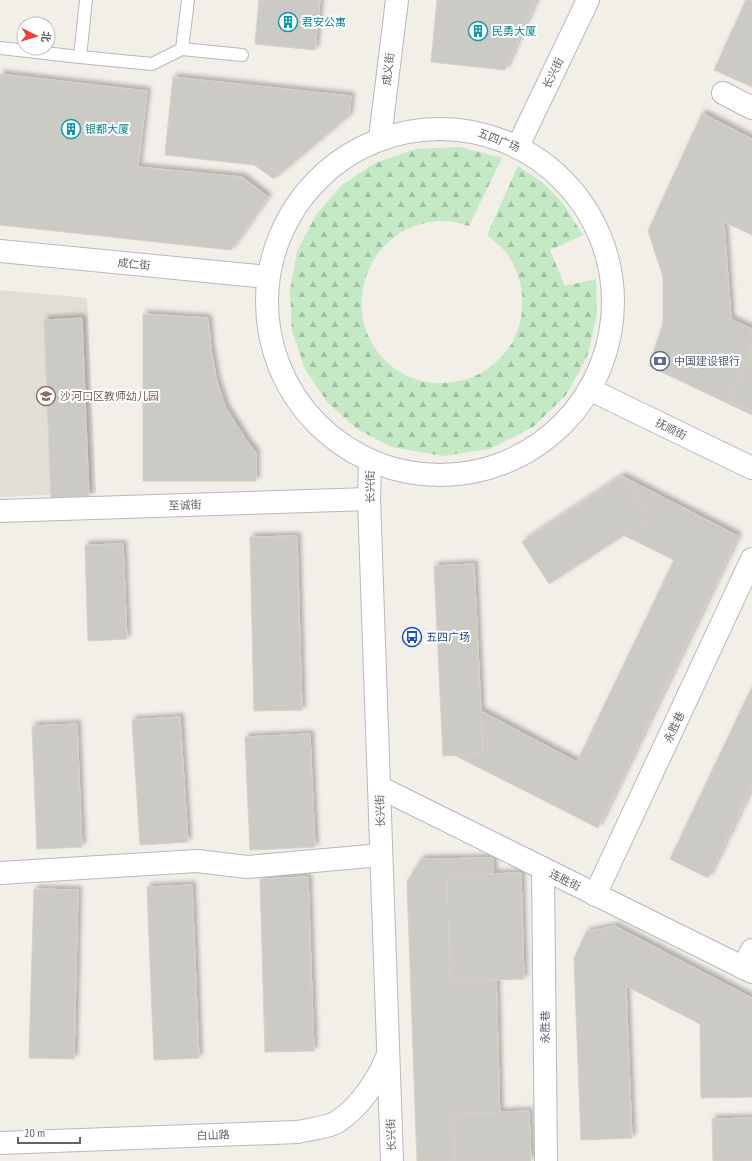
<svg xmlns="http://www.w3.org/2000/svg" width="752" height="1161" font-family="'PT Sans Narrow','Noto Sans SC',sans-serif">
  <defs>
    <pattern id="forest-firs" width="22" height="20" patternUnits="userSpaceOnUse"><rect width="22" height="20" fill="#c5e8c5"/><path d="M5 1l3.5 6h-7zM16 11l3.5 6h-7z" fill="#a3c0a4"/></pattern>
    <filter id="shadow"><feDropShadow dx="3.5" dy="-3.5" stdDeviation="2" flood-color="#0004"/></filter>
  </defs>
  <rect width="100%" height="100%" fill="#f1efe8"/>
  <polygon fill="#e1ded6" points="0,290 87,298 96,493 0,497"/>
  <path fill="url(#forest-firs)" d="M460,147L502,158L469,226C461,224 453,221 445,221C366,220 331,320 394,368C407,378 424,383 440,383C461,383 479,377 495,363C529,335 531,281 503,249C498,244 492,239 487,235L518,166L543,183L562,202L583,235L550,250L565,286L596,279L597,315L587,357L566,395L533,427L489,449L443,456L392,447L357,429L327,402L305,369L292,331L290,291L297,251L316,215L342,185L375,163L416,149Z"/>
  <g fill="#cccac5" stroke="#d6d1c6" filter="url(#shadow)">
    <polygon points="259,0 320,0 315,50 255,44"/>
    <polygon points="437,0 536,0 505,70 431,62"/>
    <polygon points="746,0 752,0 752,87 714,70"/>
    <polygon points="0,74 147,91 138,167 242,177 268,197 231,250 0,225"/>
    <polygon points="173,77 351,96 349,116 274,179 254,165 165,155"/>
    <polygon points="702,113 752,139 752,235 724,222 731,319 752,329 752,415 649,366 663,323 663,277 648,231"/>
    <polygon points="143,314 208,318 211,349 217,382 226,408 246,440 256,453 256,481 143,481"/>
    <polygon points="82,318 89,496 51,498 44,320"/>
    <polygon points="752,348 752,358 748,357"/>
    <polygon points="744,364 752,368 752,411 728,401"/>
    <polygon points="622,476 650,518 549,584 522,542"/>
    <polygon points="622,476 738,536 598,828 454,755 483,753 481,711 577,762 674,560 623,535 650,518"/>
    <polygon points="297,536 302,710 254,711 250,537"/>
    <polygon points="123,544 127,639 88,641 85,545"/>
    <polygon points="474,564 483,753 443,756 434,566"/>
    <polygon points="752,687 752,787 708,878 670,859"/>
    <polygon points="180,717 188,842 140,845 132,720"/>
    <polygon points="77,724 82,847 37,849 32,726"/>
    <polygon points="310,734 315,847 250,850 245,737"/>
    <polygon points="493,858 501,1161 417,1161 407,882 421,859"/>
    <polygon points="521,873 524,979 450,981 447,875"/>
    <polygon points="308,877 314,1051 265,1052 260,879"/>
    <polygon points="192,885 199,1058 154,1060 147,887"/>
    <polygon points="34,889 78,890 74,1059 29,1058"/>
    <polygon points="615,926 752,998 752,1097 701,1098 700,1024 626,986 632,1138 581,1140 574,959 586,932"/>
    <polygon points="529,1111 531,1161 455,1161 453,1114"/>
    <polygon points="752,1118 752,1161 713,1161 712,1119"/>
  </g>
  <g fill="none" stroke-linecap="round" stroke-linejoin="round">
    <defs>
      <g id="lane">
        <polyline points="86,0 80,57 152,64 182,49 188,0"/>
        <polyline points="0,48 80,57"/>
        <polyline points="182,49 242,55"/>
      </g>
      <g id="street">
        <polyline points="723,93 752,108"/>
        <polyline points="380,138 397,0"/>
        <polyline points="0,511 369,499"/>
        <polyline points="379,787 752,972"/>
        <polyline points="543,869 546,1161"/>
        <polyline points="0,873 197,861 247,867 381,855"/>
        <polyline points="595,895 752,559"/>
        <polyline points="743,968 752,950"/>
      </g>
      <g id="secondary">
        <circle cx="440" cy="302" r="173"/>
        <polyline points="518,146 588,0"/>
        <polyline points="0,251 268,277"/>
        <polyline points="591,390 752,468"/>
        <polyline points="370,462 369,499 392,1161"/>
        <path d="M0,1143L298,1132C310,1129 327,1128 337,1122C360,1107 377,1081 387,1057"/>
      </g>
    </defs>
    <use href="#lane" stroke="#b5b8bc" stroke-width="14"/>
    <use href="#street" stroke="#b5b8bc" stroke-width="24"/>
    <use href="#secondary" stroke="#b6babf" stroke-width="24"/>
    <use href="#lane" stroke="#fff" stroke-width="12"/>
    <use href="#street" stroke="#fff" stroke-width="22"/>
    <use href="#secondary" stroke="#fff" stroke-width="22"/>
  </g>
  <defs>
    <symbol id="building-ring" viewBox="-11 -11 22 22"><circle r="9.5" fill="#fff" stroke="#0f9aa8" stroke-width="1.5"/><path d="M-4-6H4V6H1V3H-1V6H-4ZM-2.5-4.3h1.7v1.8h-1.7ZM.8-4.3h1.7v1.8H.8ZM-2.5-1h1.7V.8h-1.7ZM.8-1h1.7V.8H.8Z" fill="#0f9aa8"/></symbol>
    <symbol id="bank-ring" viewBox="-11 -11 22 22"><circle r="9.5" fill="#fff" stroke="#5c6f8a" stroke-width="1.5"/><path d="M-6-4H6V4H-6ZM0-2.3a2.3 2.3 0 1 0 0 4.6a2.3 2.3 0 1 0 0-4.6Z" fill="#5c6f8a"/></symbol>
    <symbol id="school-ring" viewBox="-11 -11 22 22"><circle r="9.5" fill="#fff" stroke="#8d6e63" stroke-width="1.5"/><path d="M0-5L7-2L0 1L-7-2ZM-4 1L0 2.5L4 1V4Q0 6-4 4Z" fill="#8d6e63"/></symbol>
    <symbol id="bus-ring" viewBox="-11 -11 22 22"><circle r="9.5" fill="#fff" stroke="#1a4fb4" stroke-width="1.5"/><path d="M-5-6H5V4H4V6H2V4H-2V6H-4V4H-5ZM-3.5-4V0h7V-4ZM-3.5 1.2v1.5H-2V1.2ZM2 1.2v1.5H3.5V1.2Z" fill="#1a4fb4"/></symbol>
  </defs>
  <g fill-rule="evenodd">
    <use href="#building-ring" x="277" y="11" width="22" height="22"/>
    <use href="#building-ring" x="467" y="20" width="22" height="22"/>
    <use href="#building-ring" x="60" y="118" width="22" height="22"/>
    <use href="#bank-ring" x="649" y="350" width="22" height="22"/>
    <use href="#school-ring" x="35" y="385" width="22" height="22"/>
    <use href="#bus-ring" x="401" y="626" width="22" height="22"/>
  </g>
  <g text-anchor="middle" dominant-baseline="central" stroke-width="4" stroke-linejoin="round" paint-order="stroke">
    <g font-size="11" fill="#0d838f" stroke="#fff" text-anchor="start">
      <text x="302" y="22">君安公寓</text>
      <text x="492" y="31">民勇大厦</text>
      <text x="85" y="129">银都大厦</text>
    </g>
    <g font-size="11" fill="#5f6368" stroke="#fff">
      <text transform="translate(388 69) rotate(-83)">成义街</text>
      <text transform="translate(553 73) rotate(-64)">长兴街</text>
      <text transform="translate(499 140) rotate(21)">五四广场</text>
      <text transform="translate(134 264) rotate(6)">成仁街</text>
      <text transform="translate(671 429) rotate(26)">抚顺街</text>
      <text transform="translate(370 487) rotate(-90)">长兴街</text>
      <text transform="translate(185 505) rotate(-2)">至诚街</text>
      <text transform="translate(674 727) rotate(-65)">永胜巷</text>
      <text transform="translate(380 811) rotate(-92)">长兴街</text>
      <text transform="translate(565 880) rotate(26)">连胜街</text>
      <text transform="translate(545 1027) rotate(-91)">永胜巷</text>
      <text transform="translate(213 1135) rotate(-2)">白山路</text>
      <text transform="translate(391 1135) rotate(-92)">长兴街</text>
    </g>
    <g font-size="11" fill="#4e5e75" stroke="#fff" text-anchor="start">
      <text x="674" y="361">中国建设银行</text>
    </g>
    <g font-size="11" fill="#785e54" stroke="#fff" text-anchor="start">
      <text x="60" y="396">沙河口区教师幼儿园</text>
    </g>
    <g font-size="11" fill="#164399" stroke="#fff" text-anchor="start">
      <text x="426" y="637">五四广场</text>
    </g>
  </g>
  <g transform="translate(36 36) rotate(95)"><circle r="19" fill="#ffffff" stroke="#bfc1c3"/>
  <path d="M0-3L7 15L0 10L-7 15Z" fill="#ea4335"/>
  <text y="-6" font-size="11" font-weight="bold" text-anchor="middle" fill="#5f6368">北</text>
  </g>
  <path d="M18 1137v6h62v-6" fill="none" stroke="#5f6368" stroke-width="2"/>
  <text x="24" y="1137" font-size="12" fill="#5f6368" stroke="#ffffff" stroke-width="3" paint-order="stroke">20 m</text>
</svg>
